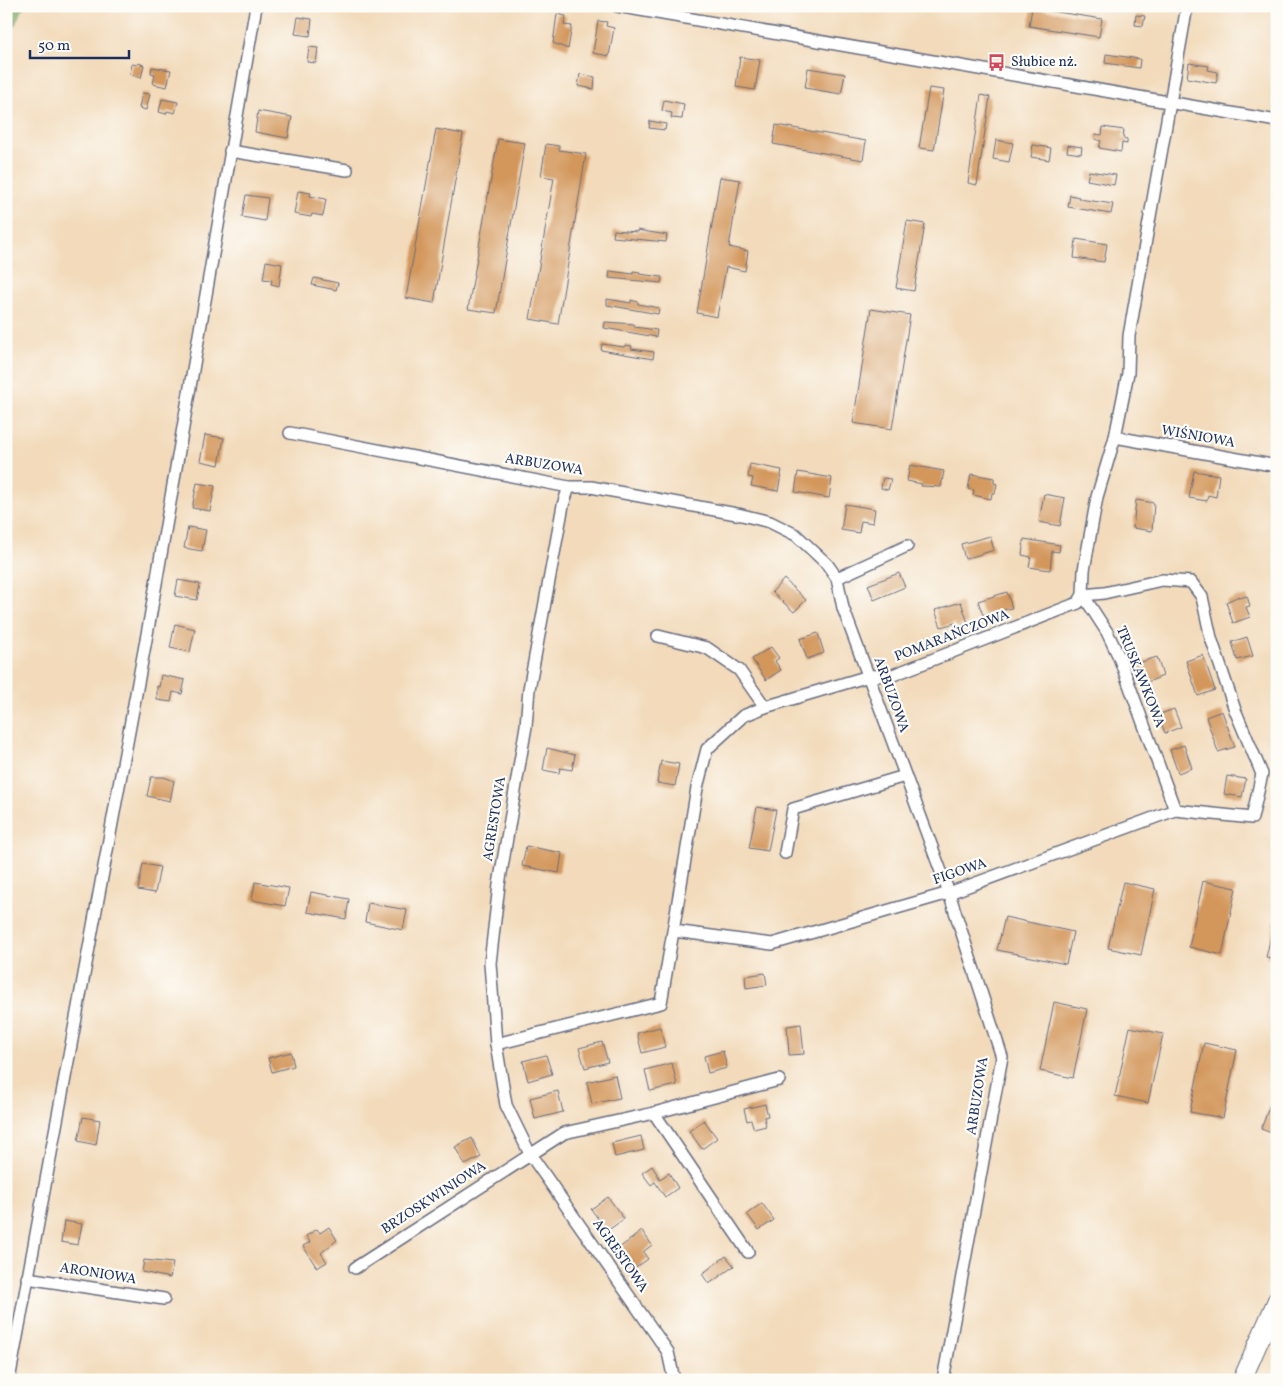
<svg xmlns="http://www.w3.org/2000/svg" width="1283" height="1386" font-family="Vollkorn,serif">
  <rect width="100%" height="100%" fill="#fdfcf7"/>
  <filter id="ink" filterUnits="userSpaceOnUse"><feTurbulence type="fractalNoise" baseFrequency=".02" numOctaves="2"/><feDisplacementMap in="SourceGraphic" scale="10" xChannelSelector="R" yChannelSelector="G"/><feConvolveMatrix kernelMatrix="1 2 1 2 8 2 1 2 1" color-interpolation-filters="sRGB"/></filter>
  <filter id="wash" filterUnits="userSpaceOnUse"><feTurbulence type="fractalNoise" baseFrequency=".0096" numOctaves="4" result="noise"/><feDisplacementMap in="SourceGraphic" scale="20" xChannelSelector="R" yChannelSelector="G"/><feGaussianBlur stdDeviation="1.12" result="paint"/><feColorMatrix in="noise" values="0 0 0 0 0 0 0 0 0 0 0 0 0 0 0 0 0 1.4 0 .05"/><feComposite in="paint" operator="in"/></filter>
  <g filter="url(#wash)">
    <rect width="100%" height="100%" fill="#f2daba"/>
    <polygon fill="#7cab65" stroke="#4c6d62" points="6,6 24,6 6,42"/>
    <g id="blocks">
      <g fill="#d3975b">
        <polygon points="1032,8 1102,19 1099,37 1029,26"/>
        <polygon points="557,14 566,16 564,25 572,26 568,49 553,43"/>
        <polygon points="1136,15 1145,16 1143,26 1135,25"/>
        <polygon points="298,17 312,19 310,36 295,34"/>
        <polygon points="598,21 607,22 606,26 614,28 609,56 593,53"/>
        <polygon points="309,47 318,48 316,63 307,62"/>
        <polygon points="1106,54 1140,59 1139,68 1105,63"/>
        <polygon points="740,57 760,60 755,90 736,87"/>
        <polygon points="138,63 144,65 141,78 130,74 132,64 137,65"/>
        <polygon points="1189,63 1209,66 1208,70 1218,72 1216,83 1187,78"/>
        <polygon points="152,67 171,70 167,87 153,84 155,74 151,73"/>
        <polygon points="808,68 845,74 841,94 805,88"/>
        <polygon points="580,74 595,77 594,89 578,86"/>
        <polygon points="929,88 944,90 934,150 919,148"/>
        <polygon points="142,93 150,94 146,110 139,108"/>
        <polygon points="981,95 990,97 977,185 968,183"/>
        <polygon points="162,99 178,102 175,113 167,111 166,114 159,112"/>
        <polygon points="664,100 684,104 682,119 671,118 672,113 662,111"/>
        <polygon points="258,111 292,117 288,138 255,132"/>
        <polygon points="650,121 666,124 665,130 649,128"/>
        <polygon points="776,125 866,141 863,160 773,144"/>
        <polygon points="1103,127 1124,130 1123,138 1127,139 1127,144 1122,143 1121,152 1099,148 1101,141 1095,139 1096,134 1102,135"/>
        <polygon points="436,129 463,134 434,303 406,298"/>
        <polygon points="498,139 525,143 496,313 468,309"/>
        <polygon points="996,140 1013,143 1009,162 993,159"/>
        <polygon points="546,144 559,146 559,150 586,154 558,324 530,319 554,178 541,176"/>
        <polygon points="1033,145 1051,148 1049,160 1031,157"/>
        <polygon points="1068,145 1082,147 1081,154 1067,152"/>
        <polygon points="1089,171 1116,175 1114,185 1087,180"/>
        <polygon points="720,177 740,180 729,247 748,251 745,271 726,267 717,317 697,313"/>
        <polygon points="298,191 311,193 310,196 326,199 323,216 312,214 311,217 294,214"/>
        <polygon points="246,195 268,198 265,221 242,217"/>
        <polygon points="1070,195 1079,197 1079,199 1113,204 1111,214 1068,207"/>
        <polygon points="907,221 925,224 914,291 896,288"/>
        <polygon points="614,230 637,232 637,230 667,235 666,242 613,237"/>
        <polygon points="1076,239 1107,244 1104,262 1074,258"/>
        <polygon points="266,261 282,264 279,286 271,284 272,280 263,279"/>
        <polygon points="610,271 633,274 633,271 640,272 639,274 662,277 661,283 609,278"/>
        <polygon points="314,278 338,283 336,290 312,285"/>
        <polygon points="607,299 631,303 631,300 638,302 638,304 659,308 658,314 607,305"/>
        <polygon points="871,309 910,315 892,429 853,423"/>
        <polygon points="605,322 634,324 634,327 657,330 656,337 604,328"/>
        <polygon points="602,344 624,347 625,345 632,346 631,349 654,352 653,359 601,350"/>
        <polygon points="205,435 224,438 219,465 200,461"/>
        <polygon points="750,464 782,470 778,491 751,486 753,478 748,477"/>
        <polygon points="910,465 944,471 941,487 921,486 922,484 907,481"/>
        <polygon points="1194,471 1219,475 1216,497 1208,495 1207,501 1189,498"/>
        <polygon points="798,472 832,478 829,498 795,492"/>
        <polygon points="971,474 994,478 994,483 997,484 995,493 992,493 991,499 973,495 974,490 968,489"/>
        <polygon points="883,478 891,479 888,490 881,488"/>
        <polygon points="197,483 215,486 210,511 192,508"/>
        <polygon points="1044,494 1065,498 1060,526 1039,522"/>
        <polygon points="1136,500 1154,503 1152,531 1133,528"/>
        <polygon points="845,504 875,509 873,523 861,521 859,533 841,530"/>
        <polygon points="188,527 206,530 202,551 184,548"/>
        <polygon points="990,536 994,550 965,559 961,544"/>
        <polygon points="1024,539 1060,545 1059,552 1052,551 1050,570 1029,567 1031,557 1022,555"/>
        <polygon points="899,573 905,587 874,600 868,585"/>
        <polygon points="784,579 806,600 794,612 772,592"/>
        <polygon points="178,580 200,584 197,600 175,596"/>
        <polygon points="1007,592 1012,608 983,615 978,601"/>
        <polygon points="1239,596 1239,598 1247,596 1250,606 1246,607 1250,617 1233,623 1226,602"/>
        <polygon points="961,602 968,623 956,627 955,623 941,627 935,610"/>
        <polygon points="175,624 195,629 190,652 170,648"/>
        <polygon points="818,633 824,653 807,659 800,639"/>
        <polygon points="1247,637 1253,656 1237,660 1232,642"/>
        <polygon points="771,647 779,658 775,661 781,670 766,680 752,659"/>
        <polygon points="1203,655 1215,690 1198,696 1186,661"/>
        <polygon points="1157,657 1163,676 1145,683 1138,663"/>
        <polygon points="161,675 185,680 182,694 173,692 171,702 157,700 157,686 159,687"/>
        <polygon points="1174,709 1181,727 1165,733 1158,715"/>
        <polygon points="1222,711 1235,747 1218,752 1206,717"/>
        <polygon points="1184,745 1192,768 1178,773 1170,750"/>
        <polygon points="547,748 575,755 572,770 560,768 559,773 543,770"/>
        <polygon points="661,761 679,764 675,786 657,783"/>
        <polygon points="1227,776 1246,779 1242,797 1224,794"/>
        <polygon points="151,777 164,777 174,781 170,801 147,796"/>
        <polygon points="757,807 776,810 768,851 749,848"/>
        <polygon points="526,846 562,853 559,873 522,866"/>
        <polygon points="143,864 160,867 155,893 138,890"/>
        <polygon points="1203,881 1236,888 1222,955 1189,947"/>
        <polygon points="255,882 289,888 285,906 252,900"/>
        <polygon points="1123,882 1155,889 1141,955 1108,948"/>
        <polygon points="311,892 349,899 346,919 307,912"/>
        <polygon points="368,903 407,910 403,930 365,922"/>
        <polygon points="1277,912 1277,959 1266,957"/>
        <polygon points="1005,917 1073,932 1066,964 997,950"/>
        <polygon points="765,973 767,985 746,988 745,976"/>
        <polygon points="1054,1002 1087,1009 1073,1078 1040,1071"/>
        <polygon points="801,1024 804,1054 789,1055 787,1026"/>
        <polygon points="660,1027 665,1047 642,1053 637,1033"/>
        <polygon points="1130,1027 1163,1034 1148,1103 1115,1096"/>
        <polygon points="602,1042 608,1062 585,1068 579,1048"/>
        <polygon points="1204,1043 1237,1050 1223,1118 1190,1112"/>
        <polygon points="723,1051 727,1068 708,1073 704,1056"/>
        <polygon points="291,1052 294,1066 272,1072 268,1058"/>
        <polygon points="546,1055 552,1074 528,1081 523,1061"/>
        <polygon points="672,1063 677,1085 650,1091 645,1070"/>
        <polygon points="615,1075 620,1098 592,1104 587,1082"/>
        <polygon points="1277,1086 1277,1135 1261,1129"/>
        <polygon points="558,1091 563,1112 535,1119 530,1098"/>
        <polygon points="765,1104 768,1116 764,1117 766,1126 754,1129 751,1120 747,1121 744,1109"/>
        <polygon points="83,1117 100,1120 96,1145 78,1141"/>
        <polygon points="704,1120 717,1138 702,1149 689,1131"/>
        <polygon points="641,1136 644,1150 615,1157 612,1143"/>
        <polygon points="472,1138 481,1157 465,1165 455,1147"/>
        <polygon points="652,1166 660,1179 669,1173 678,1188 665,1197 655,1182 651,1185 642,1173"/>
        <polygon points="608,1197 624,1219 607,1231 591,1209"/>
        <polygon points="762,1203 774,1220 759,1230 747,1214"/>
        <polygon points="64,1221 82,1224 78,1245 61,1242"/>
        <polygon points="329,1227 337,1240 321,1253 327,1262 317,1268 303,1246 310,1242 306,1236 317,1229 320,1233"/>
        <polygon points="642,1231 652,1245 643,1252 648,1259 634,1269 626,1258 622,1260 615,1251"/>
        <polygon points="726,1256 734,1266 709,1284 702,1274"/>
        <polygon points="144,1260 173,1263 170,1278 142,1272"/>
      </g>
    </g>
  </g>
  <g filter="url(#ink)">
    <use href="#blocks" fill-opacity="0" stroke="#666b7e" stroke-width="1"/>
    <g fill="none" stroke-linecap="round" stroke-linejoin="round">
      <defs>
        <g id="street">
          <polyline points="617,6 1277,121"/>
          <polyline points="230,151 347,170"/>
          <polyline points="290,433 569,487 591,487 742,515 770,522 796,535 827,564 837,578 843,608 949,893 1002,1057 943,1380"/>
          <polyline points="1115,437 1277,466"/>
          <polyline points="569,487 563,505 529,689 526,726 499,885 490,963 496,1044 506,1105 530,1154 668,1352 674,1380"/>
          <polyline points="837,578 907,546"/>
          <polyline points="658,636 707,648 739,670 765,707"/>
          <polyline points="1175,810 1119,657 1107,632 1083,595 1084,570 1097,497 1115,437 1128,373 1129,336 1187,6"/>
          <polyline points="785,853 793,809 905,776"/>
          <polyline points="674,931 772,944 949,893 1175,810 1252,818 1262,774 1235,710 1211,638 1202,597 1191,582 1162,580 1104,593 1083,595"/>
          <polyline points="496,1044 661,1003 697,788 707,749 743,716 765,707 869,676 893,675 1078,603 1083,595"/>
          <polyline points="654,1113 748,1252"/>
          <polyline points="355,1268 564,1133 654,1113 779,1080"/>
          <polyline points="27,1278 164,1299"/>
          <polyline points="9,1380 150,618 256,6"/>
        </g>
        <polyline id="primary" points="1242,1380 1277,1300"/>
      </defs>
      <use href="#street" stroke="#666b7e" stroke-width="14"/>
      <use href="#primary" stroke="#666b7e" stroke-width="20"/>
      <use href="#street" stroke="#fff" stroke-width="11"/>
      <use href="#primary" stroke="#fff" stroke-width="18"/>
    </g>
  </g>
  <defs>
    <symbol id="bus-bare" viewBox="-9 -9 18 18"><path d="M-5-6H5V4H4V6H2V4H-2V6H-4V4H-5ZM-3.5-4V0h7V-4ZM-3.5 1.2v1.5H-2V1.2ZM2 1.2v1.5H3.5V1.2Z" fill="#d1495b" stroke="#fdfcf7" stroke-width="2.5" paint-order="stroke"/></symbol>
  </defs>
  <g fill-rule="evenodd">
    <use href="#bus-bare" x="984" y="50" width="25" height="25"/>
  </g>
  <g text-anchor="middle" dominant-baseline="central" stroke-width="4.5" stroke-linejoin="round" paint-order="stroke">
    <g font-size="14" fill="#1b2f5e" stroke="#fdfcf7" text-anchor="start">
      <text x="1011" y="62">Słubice nż.</text>
    </g>
    <g font-size="14" fill="#1b2f5e" stroke="#fdfcf7">
      <text transform="translate(1198 437) rotate(10)">WIŚNIOWA</text>
      <text transform="translate(544 465) rotate(9)">ARBUZOWA</text>
      <text transform="translate(952 636) rotate(-21)">POMARAŃCZOWA</text>
      <text transform="translate(1140 677) rotate(68)">TRUSKAWKOWA</text>
      <text transform="translate(891 695) rotate(70)">ARBUZOWA</text>
      <text transform="translate(495 819) rotate(-81)">AGRESTOWA</text>
      <text transform="translate(960 872) rotate(-19)">FIGOWA</text>
      <text transform="translate(978 1096) rotate(-81)">ARBUZOWA</text>
      <text transform="translate(434 1198) rotate(-33)">BRZOSKWINIOWA</text>
      <text transform="translate(620 1256) rotate(55)">AGRESTOWA</text>
      <text transform="translate(98 1274) rotate(9)">ARONIOWA</text>
    </g>
  </g>
  <rect width="1283" height="1386" fill="none" stroke="#fdfcf7" stroke-width="25"/>
  <path d="M30 50v8h99v-8" fill="none" stroke="#1b2f5e" stroke-width="2.5"/>
  <text x="38" y="50" font-size="15" fill="#1b2f5e" stroke="#fdfcf7" stroke-width="4" paint-order="stroke">50 m</text>
</svg>
